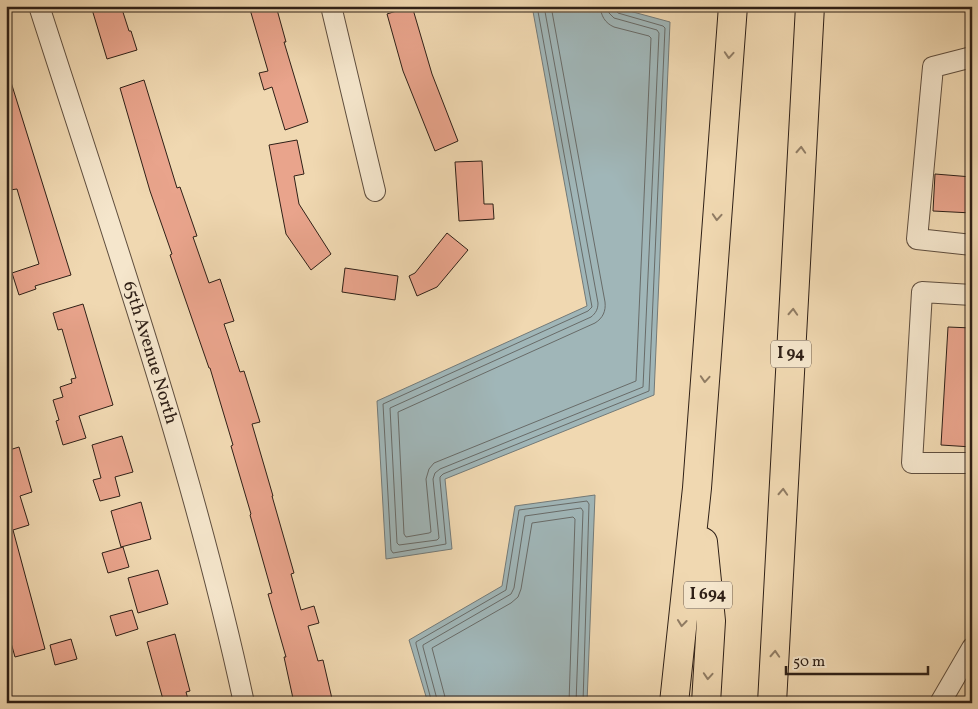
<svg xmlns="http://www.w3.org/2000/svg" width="978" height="709" font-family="Vollkorn,serif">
  <rect width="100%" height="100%" fill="#f0d8b1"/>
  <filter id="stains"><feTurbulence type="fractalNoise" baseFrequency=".004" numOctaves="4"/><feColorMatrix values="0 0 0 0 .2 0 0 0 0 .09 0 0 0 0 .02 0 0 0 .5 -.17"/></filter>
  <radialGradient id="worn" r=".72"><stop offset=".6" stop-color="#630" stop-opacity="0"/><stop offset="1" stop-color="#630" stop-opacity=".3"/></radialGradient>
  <g fill="#a0b6b8" stroke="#737a78">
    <polygon points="532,6 611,6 670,22 654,395 445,479 452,549 386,559 377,401 587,306"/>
    <polygon points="595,495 587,703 428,703 409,640 502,586 515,506"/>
  </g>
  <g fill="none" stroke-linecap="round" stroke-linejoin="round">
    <g stroke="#686b68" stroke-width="1">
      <polyline points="537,6 592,307 588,311 383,404 391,550 393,553 446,544 440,480 440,477 443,474 649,391 665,28 663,26 618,13 615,10 614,6"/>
      <path d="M544,6L598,303C598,309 596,313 591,317L390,408L397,543L399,545L437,540L439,538L433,479L435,473L440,469L643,387L659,33L657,30L614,18L609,13L608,6"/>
      <path d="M551,6L605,302C606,311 603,318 595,323L398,412L404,534L406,537L429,533L431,532L426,479L429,469L434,463L636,381L651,38L649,36L614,27C605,23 601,16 600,6"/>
      <polyline points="432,703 416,644 416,642 506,590 519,510 587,501 589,504 583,703"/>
      <polyline points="438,703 423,647 423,645 511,594 514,588 525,516 581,508 583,511 576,703"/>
      <polyline points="446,703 445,697 432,648 511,603 518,597 521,589 532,523 573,517 575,519 569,703"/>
    </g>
  </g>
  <g fill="#e9a48c" stroke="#2f2017">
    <polygon points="91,6 121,6 129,31 131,31 137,50 107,59"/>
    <polygon points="249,6 276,6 286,42 284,42 308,122 285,130 272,87 264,90 259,73 268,71"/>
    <polygon points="412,6 432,74 458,141 435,151 403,71 387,14"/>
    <polygon points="6,79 10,79 71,275 35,286 36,289 19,295 12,273 39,264 17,189 10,190 6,176"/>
    <polygon points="144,80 177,188 180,187 197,236 193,237 209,283 220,279 234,321 224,324 240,372 244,371 260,422 252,424 273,496 272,496 294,573 291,574 301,610 314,606 319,623 308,626 318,661 323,660 333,703 294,703 284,657 286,657 268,594 272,593 250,515 251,514 231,446 233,445 210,368 209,368 170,255 172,254 150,191 120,88"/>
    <polygon points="297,140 304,174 294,176 299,204 331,254 311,270 286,234 269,145"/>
    <polygon points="482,161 484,204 493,204 494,219 459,221 455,162"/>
    <polygon points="935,174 972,177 972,213 933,211"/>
    <polygon points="447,233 468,250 437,287 417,296 409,276 415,273"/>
    <polygon points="345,268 398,276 395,300 342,292"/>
    <polygon points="83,304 113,405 79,416 86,438 63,445 56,421 59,420 53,400 63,397 60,387 72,383 71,379 76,378 62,329 58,330 53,313"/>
    <polygon points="948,327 972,328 972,447 941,445"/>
    <polygon points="122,436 133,472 115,477 120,496 100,501 93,480 101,478 92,445"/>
    <polygon points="19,447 32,492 20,496 29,525 13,530 45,649 15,657 6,625 6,451"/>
    <polygon points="141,502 151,539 121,547 111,511"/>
    <polygon points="123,547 129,567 108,573 102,553"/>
    <polygon points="158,570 168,604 138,613 128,578"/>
    <polygon points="132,610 138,629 116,636 110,616"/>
    <polygon points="175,634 190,691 186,692 189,703 164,703 147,642"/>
    <polygon points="71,639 77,659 55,665 50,645"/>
  </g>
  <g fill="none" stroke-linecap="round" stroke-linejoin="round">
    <defs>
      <g id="minor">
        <path id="s1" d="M39,6C113,236 193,466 244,703"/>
        <polyline points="331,6 375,191"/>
        <polyline points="972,57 933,67 917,239 972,245"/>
        <polyline points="972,295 922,292 912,463 972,463"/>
        <polyline points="940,703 972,648"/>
      </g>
      <g id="highway">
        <polyline points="703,542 711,621 706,703"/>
        <polyline points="674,703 697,488 733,6"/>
        <polyline points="772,703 810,6"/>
      </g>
    </defs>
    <use href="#minor" stroke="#5f4e3e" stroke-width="22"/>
    <use href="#highway" stroke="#2f2017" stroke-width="30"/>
    <use href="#minor" stroke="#f5e6cc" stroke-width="20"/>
    <use href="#highway" stroke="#f0d8b1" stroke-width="28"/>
  </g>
  <defs><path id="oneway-chevron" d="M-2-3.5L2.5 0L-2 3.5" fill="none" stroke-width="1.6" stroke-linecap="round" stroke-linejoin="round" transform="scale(1.25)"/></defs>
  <g stroke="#907c64">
    <use href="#oneway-chevron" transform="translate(729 55) rotate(94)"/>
    <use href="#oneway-chevron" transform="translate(801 150) rotate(-87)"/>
    <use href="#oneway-chevron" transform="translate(717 217) rotate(94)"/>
    <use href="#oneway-chevron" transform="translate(793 312) rotate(-87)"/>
    <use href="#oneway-chevron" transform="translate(705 379) rotate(94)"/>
    <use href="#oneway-chevron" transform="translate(783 492) rotate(-87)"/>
    <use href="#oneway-chevron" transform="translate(682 623) rotate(96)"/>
    <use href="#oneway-chevron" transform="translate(775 654) rotate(-87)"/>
    <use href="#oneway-chevron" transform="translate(708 676) rotate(94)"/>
  </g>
  <g text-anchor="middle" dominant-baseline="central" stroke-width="5" stroke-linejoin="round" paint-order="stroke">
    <g fill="#f5e6cc" stroke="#6a5b4d" stroke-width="1">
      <rect x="771" y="340.5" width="40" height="27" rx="4"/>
      <rect x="684" y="581.5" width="48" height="27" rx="4"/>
    </g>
    <g font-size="16" font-weight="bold" fill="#2f2017">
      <text x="791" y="354">I 94</text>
      <text x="708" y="595">I 694</text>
    </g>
    <g font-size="18" fill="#2f2017" stroke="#f5e6cc">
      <text stroke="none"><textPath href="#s1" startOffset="364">65th Avenue North</textPath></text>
    </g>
  </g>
  <rect width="978" height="709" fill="none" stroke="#f0d8b1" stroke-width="25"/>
  <rect x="8" y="8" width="963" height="694" fill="none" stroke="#2f2017" stroke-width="2.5"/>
  <rect x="12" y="12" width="953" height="684" fill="none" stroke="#2f2017"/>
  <path d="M786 666v8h142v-8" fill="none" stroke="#2f2017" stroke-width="2.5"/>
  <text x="793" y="666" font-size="15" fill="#2f2017" stroke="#f5e6cc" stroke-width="4" paint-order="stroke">50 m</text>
  <rect width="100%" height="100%" filter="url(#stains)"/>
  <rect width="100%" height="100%" fill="url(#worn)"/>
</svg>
